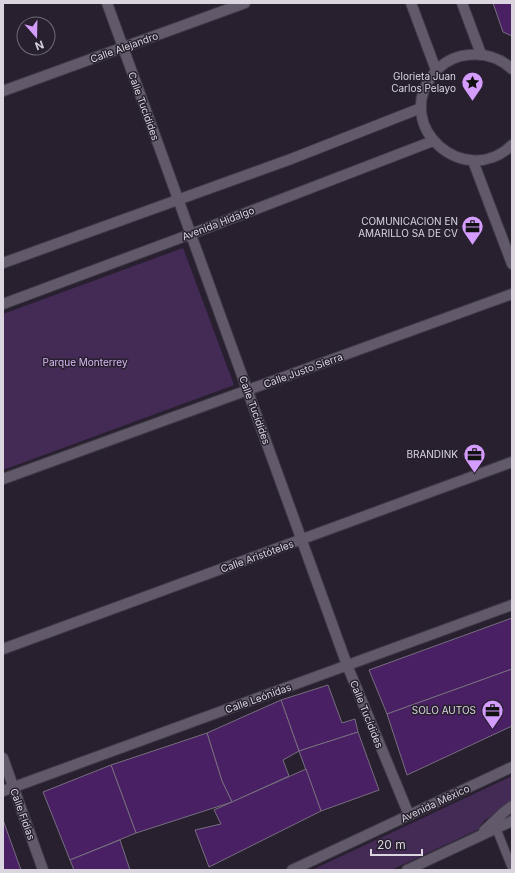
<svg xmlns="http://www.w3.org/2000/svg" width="515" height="873" font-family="Inter,sans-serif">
  <rect width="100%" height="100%" fill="#28202f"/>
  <g fill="#432b56">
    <polygon points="183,248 234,385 3,470 3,314"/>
    <polygon points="512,776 512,804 485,820 477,830 391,870 312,870"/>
  </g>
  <g fill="#482063" stroke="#776e7f">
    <polygon points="493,3 512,3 512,36 503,32"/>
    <polygon points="512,618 512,669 387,714 369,670"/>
    <polygon points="512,669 512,726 407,775 387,714"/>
    <polygon points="328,685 342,723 355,719 358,732 299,751 281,700"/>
    <polygon points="281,700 299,751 283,760 289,776 232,802 222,781 207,733"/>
    <polygon points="358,732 379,790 321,811 299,751"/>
    <polygon points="207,733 222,781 232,802 136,833 111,765"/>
    <polygon points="111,765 136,833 70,860 43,792"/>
    <polygon points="306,769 321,811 209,867 195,830 221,824 214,810"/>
    <polygon points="3,820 21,870 3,870"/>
    <polygon points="120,840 130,870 74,870 70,860"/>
  </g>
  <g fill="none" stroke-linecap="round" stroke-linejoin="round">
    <defs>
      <polyline id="service" points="496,828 512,868"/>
      <g id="minor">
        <polyline points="107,3 347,665 409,815"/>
        <polyline points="411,3 436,70"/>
        <polyline points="462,3 481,54"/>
        <path d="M512,69C498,56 480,52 461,56C449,59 439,66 432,76C393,127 465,190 512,145"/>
        <polyline points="3,91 245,3"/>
        <polyline points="473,161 512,264"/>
        <polyline points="3,263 291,159 421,108"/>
        <polyline points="3,304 191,234 433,141"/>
        <polyline points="3,479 512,294"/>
        <polyline points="3,649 512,462"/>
        <polyline points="3,758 43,870"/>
        <polyline points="3,791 512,605"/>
      </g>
      <g id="secondary">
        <polyline points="484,831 503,813 512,806"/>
        <polyline points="292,870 512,767"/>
        <polyline points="407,870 512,821"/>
      </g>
    </defs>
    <use href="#service" stroke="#413b47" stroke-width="10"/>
    <use href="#minor" stroke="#413b47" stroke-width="12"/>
    <use href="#secondary" stroke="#413b47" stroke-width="12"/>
    <use href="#service" stroke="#62596a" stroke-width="8"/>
    <use href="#minor" stroke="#62596a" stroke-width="10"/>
    <use href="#secondary" stroke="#62596a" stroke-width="10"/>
  </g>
  <defs>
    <symbol id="sight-pin" viewBox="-11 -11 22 30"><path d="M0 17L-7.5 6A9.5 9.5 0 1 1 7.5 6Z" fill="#d39cfd" stroke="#28202f"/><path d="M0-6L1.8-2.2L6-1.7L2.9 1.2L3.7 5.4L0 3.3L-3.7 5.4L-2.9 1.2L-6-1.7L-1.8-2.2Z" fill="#111"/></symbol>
    <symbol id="office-pin" viewBox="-11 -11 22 30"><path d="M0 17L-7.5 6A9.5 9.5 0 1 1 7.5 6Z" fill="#d39cfd" stroke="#28202f"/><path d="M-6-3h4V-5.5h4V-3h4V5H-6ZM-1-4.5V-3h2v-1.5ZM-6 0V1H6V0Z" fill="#111"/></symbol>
  </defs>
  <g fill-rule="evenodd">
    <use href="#sight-pin" x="460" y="70" width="25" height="34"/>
    <use href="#office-pin" x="460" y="214" width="25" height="34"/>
    <use href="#office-pin" x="462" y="442" width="25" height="34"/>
    <use href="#office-pin" x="480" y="698" width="25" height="34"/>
  </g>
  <g text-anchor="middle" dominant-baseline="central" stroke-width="3" stroke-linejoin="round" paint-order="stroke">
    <g font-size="10" fill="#dad5de" stroke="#28202f">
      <text transform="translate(124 47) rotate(-20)">Calle Alejandro</text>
      <text transform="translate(144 106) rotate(70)">Calle Tucídides</text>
      <text transform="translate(218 223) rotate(-21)">Avenida Hidalgo</text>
      <text transform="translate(303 370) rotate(-20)">Calle Justo Sierra</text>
      <text transform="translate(255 410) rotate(70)">Calle Tucídides</text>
      <text transform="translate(257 556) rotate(-20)">Calle Aristóteles</text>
      <text transform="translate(258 698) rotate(-20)">Calle Leónidas</text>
      <text transform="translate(367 714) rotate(68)">Calle Tucídides</text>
      <text transform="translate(435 803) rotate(-25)">Avenida México</text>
      <text transform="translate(23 814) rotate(70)">Calle Fidias</text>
    </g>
    <g font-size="10" fill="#dad5de" stroke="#28202f" text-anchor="end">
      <text x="456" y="76">Glorieta Juan<tspan x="456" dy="12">Carlos Pelayo</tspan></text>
      <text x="458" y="221">COMUNICACION EN<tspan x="458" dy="12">AMARILLO SA DE CV</tspan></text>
      <text x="458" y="454">BRANDINK</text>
      <text x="476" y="710">SOLO AUTOS</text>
    </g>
    <g font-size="10" fill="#d8b8f3" stroke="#28202f">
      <text x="85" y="362">Parque Monterrey</text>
    </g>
  </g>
  <rect width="515" height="873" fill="none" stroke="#dad5de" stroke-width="8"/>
  <g transform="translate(36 36) rotate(160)"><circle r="19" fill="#28202f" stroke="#6f6875"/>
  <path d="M0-3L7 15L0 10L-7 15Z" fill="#d39cfd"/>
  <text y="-6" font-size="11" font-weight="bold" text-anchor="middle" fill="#dad5de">N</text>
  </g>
  <path d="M371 849v6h51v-6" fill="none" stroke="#dad5de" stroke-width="2"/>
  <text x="377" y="849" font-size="12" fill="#dad5de" stroke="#28202f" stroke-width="3" paint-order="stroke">20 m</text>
</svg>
